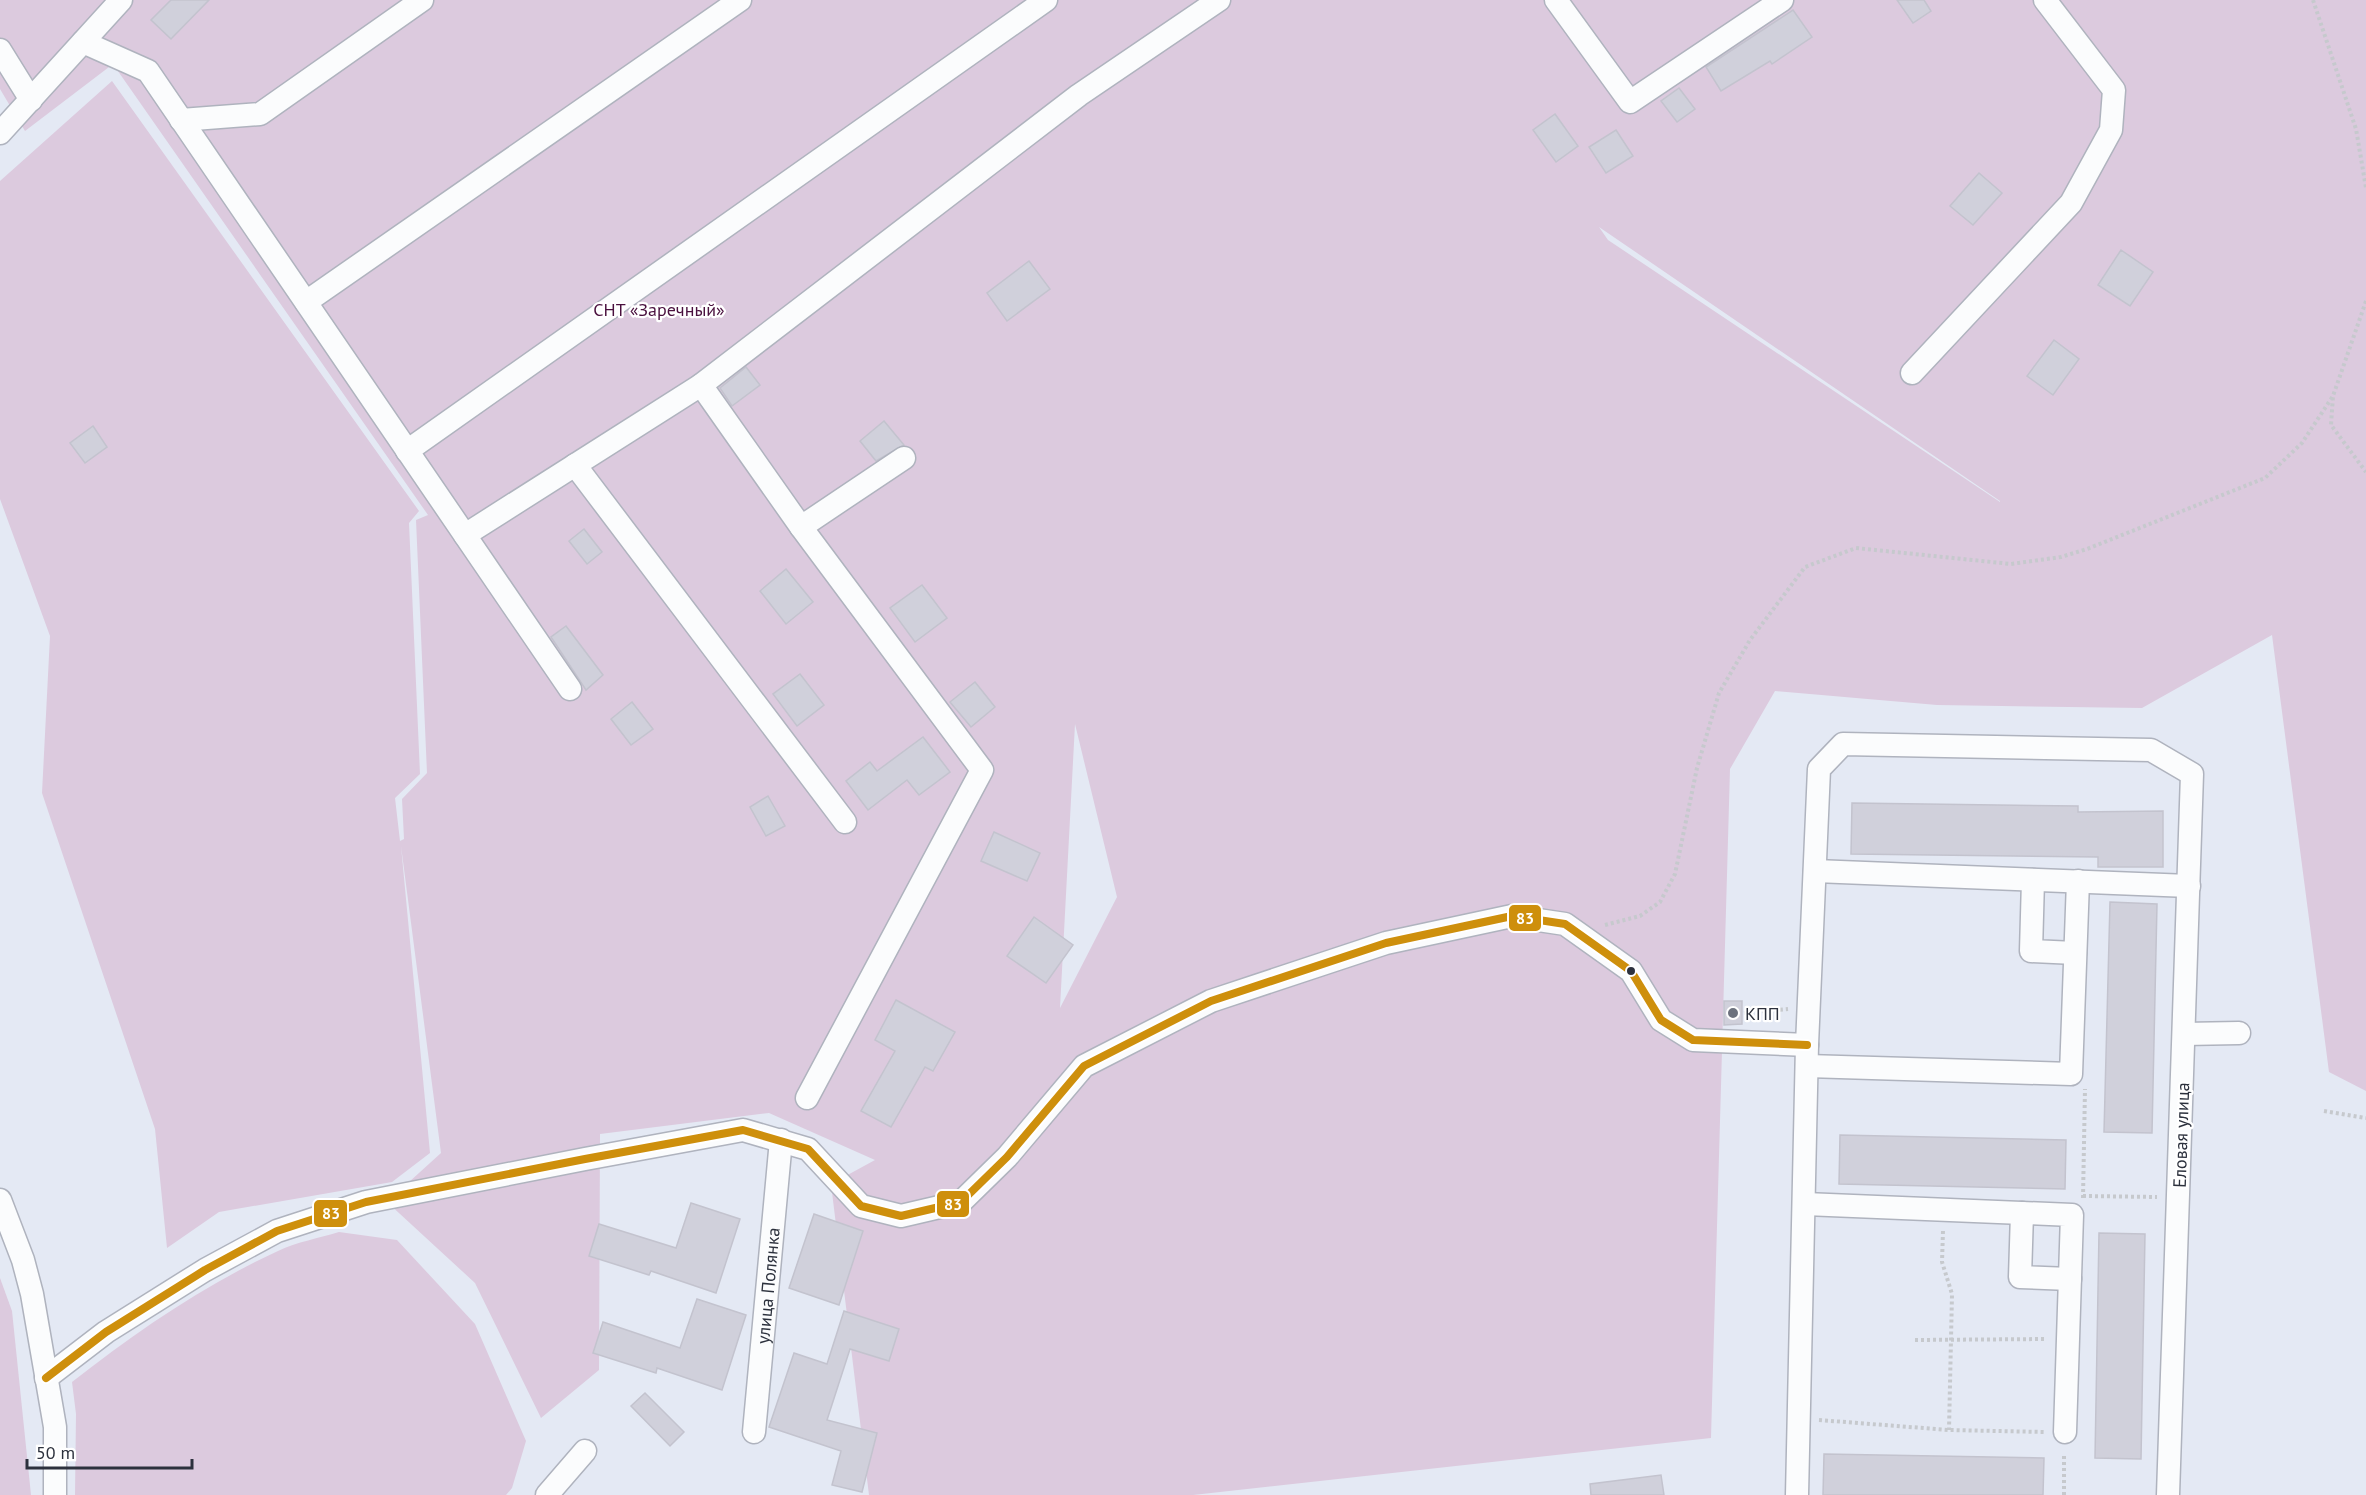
<svg xmlns="http://www.w3.org/2000/svg" width="2366" height="1495" font-family="'PT Sans',sans-serif">
  <rect width="100%" height="100%" fill="#e4e9f4"/>
  <g fill="#dccade" fill-rule="evenodd">
    <path d="M0,0H2366V1091L2329,1072L2272,635L2142,708L1937,705L1775,691L1730,769L1711,1438L1193,1495H869L831,1184L875,1160L769,1113L600,1134L599,1370L541,1418L475,1283L387,1202L441,1153L401,846L430,1153L392,1182L219,1212L167,1248L155,1129L42,793L50,636L0,499V181L112,81L419,511L409,523L420,774L395,798L400,841L404,839L402,799L427,773L416,520L428,515L113,64L25,131L0,89ZM1599,227L2000,501V502L1608,240ZM1075,724L1117,897L1060,1008Z"/>
    <path d="M339,1232L397,1240L475,1324L526,1441L512,1488L506,1495H75L76,1414L72,1382C136,1332 204,1285 278,1251C297,1242 319,1238 339,1232Z"/>
    <polygon points="0,1278 12,1311 31,1495 0,1495"/>
  </g>
  <g fill="#d0d0db" stroke="#c3c3ce" stroke-width="1.5">
    <polygon points="171,0 209,0 171,39 151,20"/>
    <polygon points="1897,0 1924,0 1931,11 1913,23"/>
    <polygon points="1793,10 1812,37 1772,64 1770,61 1721,91 1706,67"/>
    <polygon points="1679,88 1695,109 1677,122 1661,101"/>
    <polygon points="1555,114 1578,146 1556,162 1533,130"/>
    <polygon points="1616,130 1633,156 1606,173 1589,147"/>
    <polygon points="1979,173 2002,193 1973,225 1950,206"/>
    <polygon points="2121,250 2153,272 2130,306 2098,285"/>
    <polygon points="1029,261 1050,289 1007,321 987,293"/>
    <polygon points="2054,340 2079,359 2053,395 2027,376"/>
    <polygon points="746,367 760,385 732,406 720,388"/>
    <polygon points="884,421 904,445 876,461 860,441"/>
    <polygon points="93,426 107,447 85,463 70,443"/>
    <polygon points="584,529 602,552 587,564 569,541"/>
    <polygon points="786,569 813,602 786,624 760,591"/>
    <polygon points="922,585 947,618 915,642 890,608"/>
    <polygon points="566,626 603,675 586,690 551,637"/>
    <polygon points="800,674 824,705 797,726 773,694"/>
    <polygon points="975,682 995,707 971,727 950,702"/>
    <polygon points="632,702 653,729 631,745 611,719"/>
    <polygon points="923,737 950,772 919,795 907,780 868,810 846,781 870,762 877,771"/>
    <polygon points="768,796 785,826 766,836 750,807"/>
    <polygon points="1852,803 2078,806 2078,812 2163,811 2163,867 2098,867 2098,857 1851,854"/>
    <polygon points="994,832 1040,853 1027,881 981,861"/>
    <polygon points="2110,902 2157,904 2152,1133 2104,1132"/>
    <polygon points="1034,917 1073,945 1046,983 1007,956"/>
    <polygon points="896,1000 955,1032 933,1071 925,1067 891,1127 861,1111 895,1051 875,1040"/>
    <polygon points="1724,1001 1742,1001 1742,1024 1724,1025"/>
    <polygon points="1840,1135 2066,1140 2065,1189 1839,1184"/>
    <polygon points="691,1203 740,1219 716,1293 651,1271 649,1275 589,1256 599,1224 676,1248"/>
    <polygon points="814,1214 863,1231 839,1305 789,1288"/>
    <polygon points="2099,1233 2145,1234 2141,1459 2095,1458"/>
    <polygon points="697,1299 746,1315 722,1390 657,1368 656,1373 593,1353 603,1322 680,1348"/>
    <polygon points="844,1311 899,1329 889,1361 850,1349 827,1420 877,1433 862,1492 832,1485 841,1451 769,1427 794,1353 827,1364"/>
    <polygon points="645,1393 684,1432 670,1446 631,1406"/>
    <polygon points="1824,1454 2044,1458 2043,1495 1823,1495"/>
    <polygon points="1661,1475 1664,1495 1591,1495 1590,1484"/>
  </g>
  <g fill="none" stroke-linecap="round" stroke-linejoin="round">
    <defs>
      <g id="minor">
        <polyline points="1556,0 1630,102 1782,0"/>
        <polyline points="83,42 148,71 570,689"/>
        <polyline points="0,50 31,100"/>
        <polyline points="181,120 260,114 422,0"/>
        <polyline points="0,133 121,0"/>
        <polyline points="306,302 740,0"/>
        <polyline points="1912,373 2071,203 2111,130 2114,90 2045,0"/>
        <polyline points="701,385 801,527 982,770 807,1098"/>
        <polyline points="407,451 1046,0"/>
        <polyline points="575,465 845,822"/>
        <polyline points="801,527 904,458"/>
        <polyline points="465,535 701,385 1079,95 1219,0"/>
        <polyline points="1815,871 2189,886"/>
        <polyline points="2033,880 2031,951 2075,953"/>
        <polyline points="2184,1034 2239,1033"/>
        <polyline points="1807,1066 2071,1074 2078,881"/>
        <polyline points="0,1200 23,1260 32,1294 55,1427 55,1495"/>
        <polyline points="1805,1204 2072,1215 2065,1432"/>
        <polyline points="2022,1213 2020,1277 2070,1279"/>
        <polyline points="46,1378 106,1332 205,1270 277,1231 366,1202 585,1159 743,1130 808,1149 861,1206 901,1216 961,1202 1007,1157 1084,1066 1211,1001 1386,943 1512,916 1565,924 1631,971 1661,1020 1693,1040 1807,1045"/>
        <path id="s1" d="M754,1432L781,1140"/>
        <polyline points="547,1495 585,1451"/>
        <polyline points="1797,1495 1807,1045 1819,769 1843,744 2151,750 2192,774 2168,1495"/>
      </g>
    </defs>
    <use href="#minor" stroke="#afb3be" stroke-width="25"/>
    <g stroke="#c6c9cd" stroke-width="4" stroke-dasharray="3 3" stroke-linecap="butt">
      <polyline points="2313,0 2356,129 2366,188"/>
      <polyline points="2366,301 2333,396 2331,425 2366,472"/>
      <polyline points="1605,925 1640,916 1660,902 1675,874 1697,768 1719,693 1750,640 1805,567 1856,548 2011,564 2061,557 2087,549 2265,478 2302,443 2333,396"/>
      <polyline points="1744,1013 1788,1009"/>
      <polyline points="2324,1111 2366,1118"/>
      <polyline points="2083,1196 2157,1197"/>
      <polyline points="2083,1198 2085,1089"/>
      <polyline points="1943,1231 1942,1262 1952,1294 1949,1430"/>
      <polyline points="1915,1340 2046,1339"/>
      <polyline points="1819,1420 1949,1430 2045,1432"/>
      <polyline points="2064,1495 2064,1454"/>
    </g>
    <use href="#minor" stroke="#fbfcfd" stroke-width="22"/>
    <defs>
      <polyline id="bus-1" points="46,1378 106,1332 205,1270 277,1231 366,1202 585,1159 743,1130 808,1149 861,1206 901,1216 961,1202 1007,1157 1084,1066 1211,1001 1386,943 1512,916 1565,924 1631,971 1661,1020 1693,1040 1807,1045"/>
    </defs>
    <use href="#bus-1" stroke="#fff" stroke-width="12"/>
    <use href="#bus-1" stroke="#ce8f0c" stroke-width="8"/>
  </g>
  <circle fill="#2c313d" stroke="#fff" stroke-width="2" cx="1631" cy="971" r="5"/>
  <circle fill="#6c717d" stroke="#fff" stroke-width="2" cx="1733" cy="1013" r="6"/>
  <g text-anchor="middle" dominant-baseline="central" stroke-width="4.5" stroke-linejoin="round" paint-order="stroke">
    <g font-size="18" fill="#49103e" stroke="#fff">
      <text x="659" y="309">СНТ «Заречный»</text>
    </g>
    <g font-size="18" fill="#2c313d" stroke="#fff" text-anchor="start">
      <text x="1745" y="1013">КПП</text>
    </g>
    <g font-size="18" fill="#2c313d" stroke="#fff">
      <text transform="translate(2181 1135) rotate(-88)">Еловая улица</text>
      <text stroke="none"><textPath href="#s1" startOffset="147">улица Полянка</textPath></text>
    </g>
  </g>
  <g stroke="#fff" stroke-width="2">
    <rect x="1508" y="904" width="34" height="28" rx="6" fill="#ce8f0c"/>
    <rect x="936" y="1190" width="34" height="28" rx="6" fill="#ce8f0c"/>
    <rect x="313" y="1199" width="35" height="29" rx="6" fill="#ce8f0c"/>
  </g>
  <g font-size="16" text-anchor="middle" font-weight="bold" fill="#fff">
    <text x="1525" y="924">83</text>
    <text x="953" y="1210">83</text>
    <text x="331" y="1219">83</text>
  </g>
  <path d="M27 1459v9h165v-9" fill="none" stroke="#2c313d" stroke-width="3"/>
  <text x="36" y="1459" font-size="18" fill="#2c313d" stroke="#ffffff" stroke-width="4.5" paint-order="stroke">50 m</text>
</svg>
